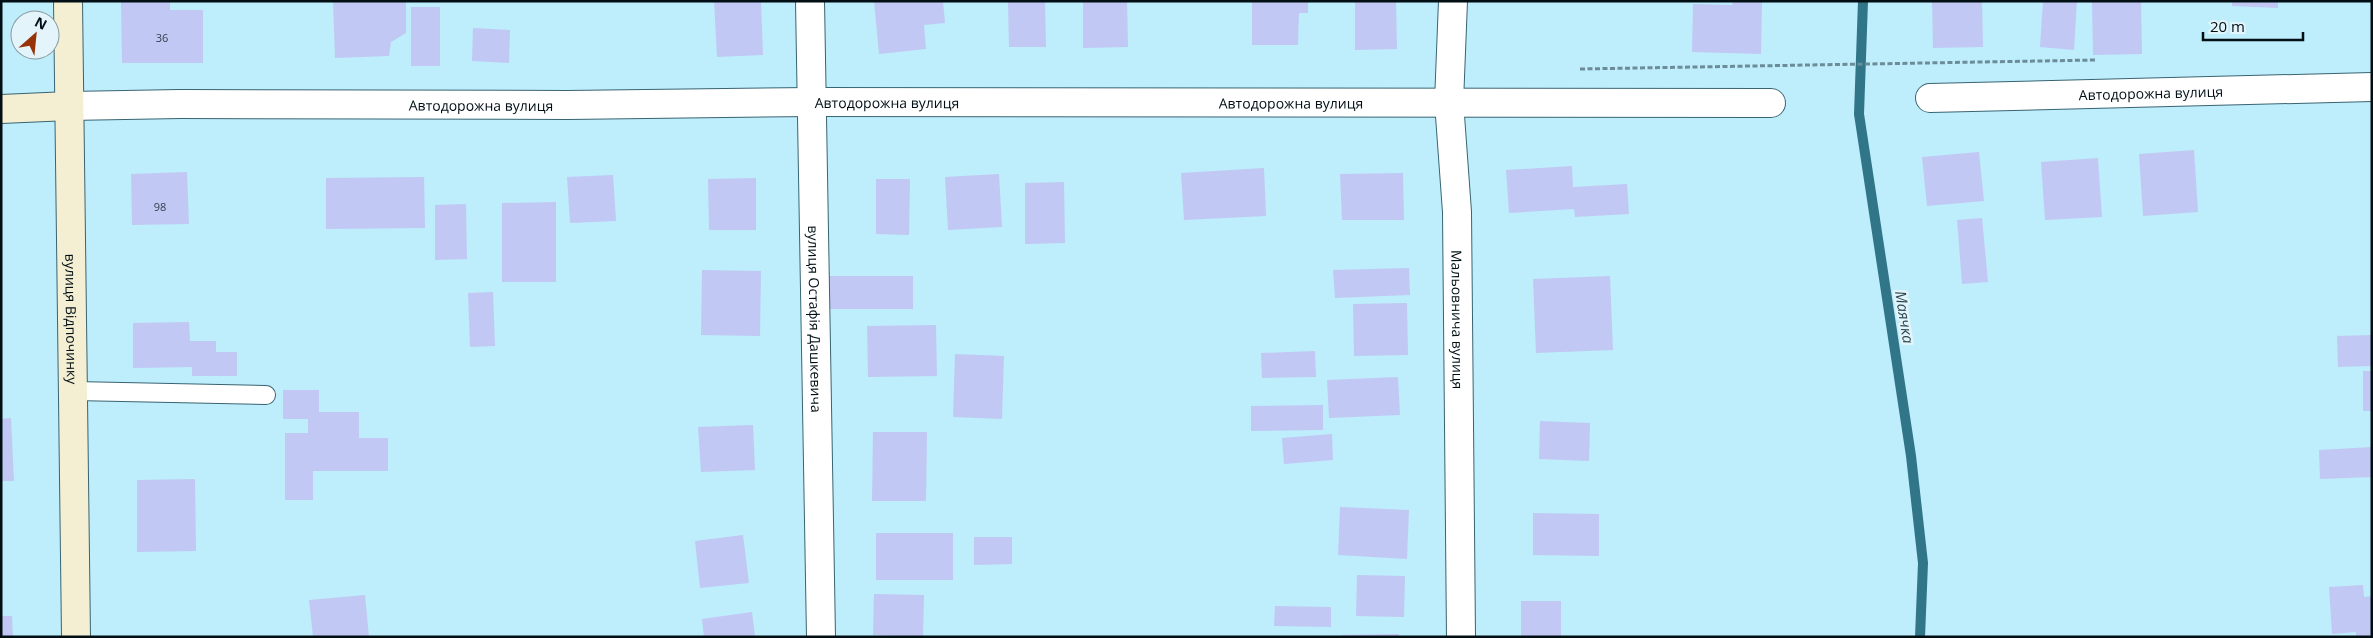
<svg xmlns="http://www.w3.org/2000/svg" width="2373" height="638" font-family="'Open Sans',sans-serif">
  <rect width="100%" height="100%" fill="#beedfc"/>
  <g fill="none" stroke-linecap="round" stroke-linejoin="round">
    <polyline stroke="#317588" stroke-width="10" points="1863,1 1859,114 1911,456 1923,563 1920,637"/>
  </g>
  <g fill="#c1c8f4">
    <polygon points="121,1 170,1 170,10 203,10 203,63 122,63"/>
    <polygon points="333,1 406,1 406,33 391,42 389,56 335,58"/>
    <polygon points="714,1 761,1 763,55 717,57"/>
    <polygon points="874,1 943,1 945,23 924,25 926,49 879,54"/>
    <polygon points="1008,1 1045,1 1046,47 1009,47"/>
    <polygon points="1083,1 1127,1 1128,47 1083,48"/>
    <polygon points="1252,1 1308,1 1308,13 1299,13 1298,45 1252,45"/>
    <polygon points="1355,1 1396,1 1397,49 1355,50"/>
    <polygon points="1733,1 1762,1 1761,54 1692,52 1693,4 1732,5"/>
    <polygon points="1932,1 1982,1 1983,47 1933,48"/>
    <polygon points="2043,1 2077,1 2074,50 2040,47"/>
    <polygon points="2141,1 2142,54 2093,55 2092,2"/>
    <polygon points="2232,1 2278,1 2278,8 2232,6"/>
    <rect x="411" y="7" width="29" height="59"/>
    <polygon points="473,28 510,30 509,63 472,61"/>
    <polygon points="2194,150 2198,212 2143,216 2139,154"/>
    <polygon points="1979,152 1984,201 1927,206 1922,157"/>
    <polygon points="2098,158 2102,217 2045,220 2041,162"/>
    <polygon points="1572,166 1573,187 1627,184 1629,214 1575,217 1574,209 1509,213 1506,170"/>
    <polygon points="1264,168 1266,216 1184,220 1181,173"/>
    <polygon points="187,172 189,224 132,225 131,174"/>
    <polygon points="1403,173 1404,220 1342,220 1340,174"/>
    <polygon points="999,174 1002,227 948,230 945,177"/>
    <polygon points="613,175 616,221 570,223 567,177"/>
    <polygon points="424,177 425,228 326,229 326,178"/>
    <polygon points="756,178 756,230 709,230 708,179"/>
    <polygon points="876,179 910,179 909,235 876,234"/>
    <polygon points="1064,182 1065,243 1025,244 1025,183"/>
    <polygon points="556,202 556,282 502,282 502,203"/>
    <polygon points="466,204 467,259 435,260 435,205"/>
    <polygon points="1982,218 1988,282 1962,284 1957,220"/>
    <polygon points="1409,268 1410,295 1335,298 1333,270"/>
    <polygon points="702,270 761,271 760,336 701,335"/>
    <rect x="828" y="276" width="85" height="33"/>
    <polygon points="1610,276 1613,350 1536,353 1533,279"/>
    <polygon points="493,292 495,346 470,347 468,293"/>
    <polygon points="1407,303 1408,355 1354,356 1353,304"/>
    <polygon points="189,322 190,341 216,341 216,352 237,352 237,376 192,376 192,367 133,368 133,323"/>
    <polygon points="936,325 937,376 868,377 867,326"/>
    <polygon points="2372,335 2372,366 2338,367 2337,336"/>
    <polygon points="1315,351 1316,377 1262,378 1261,353"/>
    <polygon points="955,354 1004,356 1002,419 953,417"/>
    <rect x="2363" y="371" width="9" height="40"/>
    <polygon points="1398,377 1400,415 1329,418 1327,380"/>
    <polygon points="283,390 319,390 319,412 359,412 359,438 388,438 388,471 313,471 313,500 285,500 285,433 308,433 308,419 283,419"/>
    <polygon points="1323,405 1323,430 1251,431 1251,406"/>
    <polygon points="11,418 14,481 1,481 1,419"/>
    <polygon points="1540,421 1590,423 1589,461 1539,459"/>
    <polygon points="753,425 755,470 701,472 698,427"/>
    <polygon points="873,432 927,432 926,501 872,501"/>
    <polygon points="1332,434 1333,460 1284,464 1282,438"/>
    <polygon points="2372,447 2372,477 2320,479 2319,450"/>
    <polygon points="195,479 196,551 137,552 137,480"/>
    <polygon points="1340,507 1409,510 1407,559 1338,555"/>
    <polygon points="1533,513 1599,514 1599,556 1533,555"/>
    <rect x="876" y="533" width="77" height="47"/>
    <polygon points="743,535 749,583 700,588 695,541"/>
    <polygon points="974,537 1012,537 1012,564 974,565"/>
    <polygon points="1357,575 1405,576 1404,617 1356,616"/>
    <polygon points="2363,585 2364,597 2372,596 2372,637 2356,637 2356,632 2332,634 2329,587"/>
    <polygon points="874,594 924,595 923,637 873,635"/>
    <polygon points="365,595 369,637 313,637 309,600"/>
    <rect x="1521" y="601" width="40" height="36"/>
    <polygon points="1275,606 1331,607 1331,627 1274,626"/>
    <polygon points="752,612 755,637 704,637 702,619"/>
    <polygon points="1,616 12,616 13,637 1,637"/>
    <polygon points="1399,634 1399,637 1341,637 1341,635"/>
  </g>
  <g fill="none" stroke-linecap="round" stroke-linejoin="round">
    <defs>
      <polyline id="lane" points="74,391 266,395"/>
      <g id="street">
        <path id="s1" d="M810,1L821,637"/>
        <path id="s2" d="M1453,1L1449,102L1457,212L1461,637"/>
        <path id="s3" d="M1930,98L2372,87"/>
        <path id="s4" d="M69,106L180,104L567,105L811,102L1771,103"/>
      </g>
      <g id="secondary">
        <path id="s5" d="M68,1L76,637"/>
        <polyline points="1,109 69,106"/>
      </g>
    </defs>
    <use href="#lane" stroke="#396471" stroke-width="20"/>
    <use href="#street" stroke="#396471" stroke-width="30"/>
    <use href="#secondary" stroke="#396471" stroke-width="30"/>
    <polyline stroke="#6c8d98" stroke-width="3" stroke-dasharray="5 2.5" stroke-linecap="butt" points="1580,69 2096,60"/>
    <use href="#lane" stroke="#fff" stroke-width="18"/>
    <use href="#street" stroke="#fff" stroke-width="28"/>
    <use href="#secondary" stroke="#f4efd3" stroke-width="28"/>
  </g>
  <g text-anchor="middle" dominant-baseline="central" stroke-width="5" stroke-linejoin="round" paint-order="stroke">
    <g font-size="11" fill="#313d4c">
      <text x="162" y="37">36</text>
      <text x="160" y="206">98</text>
    </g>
    <g font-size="14" fill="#010f14" stroke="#e3f5fb">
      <text stroke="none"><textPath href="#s3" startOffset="221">Автодорожна вулиця</textPath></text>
      <text stroke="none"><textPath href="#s4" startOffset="818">Автодорожна вулиця</textPath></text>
      <text stroke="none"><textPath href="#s4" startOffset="1222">Автодорожна вулиця</textPath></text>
      <text stroke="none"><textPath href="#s4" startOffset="412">Автодорожна вулиця</textPath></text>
      <text stroke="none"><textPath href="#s5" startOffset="318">вулиця Відпочинку</textPath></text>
      <text stroke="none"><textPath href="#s1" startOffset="318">вулиця Остафія Дашкевича</textPath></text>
      <text stroke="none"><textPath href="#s2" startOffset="319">Мальовнича вулиця</textPath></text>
    </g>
    <g font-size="15" font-style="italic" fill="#2d4952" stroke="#e3f5fb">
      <text transform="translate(1905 317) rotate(81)">Маячка</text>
    </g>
  </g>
  <rect width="2373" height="638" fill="none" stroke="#010f14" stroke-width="5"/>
  <g transform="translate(35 35) rotate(27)"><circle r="24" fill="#e3f5fb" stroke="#89999f"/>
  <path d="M0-4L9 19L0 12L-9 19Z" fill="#983208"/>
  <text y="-8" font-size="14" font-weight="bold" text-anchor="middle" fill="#010f14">N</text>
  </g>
  <path d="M2203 32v8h100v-8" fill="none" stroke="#010f14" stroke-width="2.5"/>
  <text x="2210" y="32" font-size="15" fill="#010f14" stroke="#e3f5fb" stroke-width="4" paint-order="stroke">20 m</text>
</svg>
